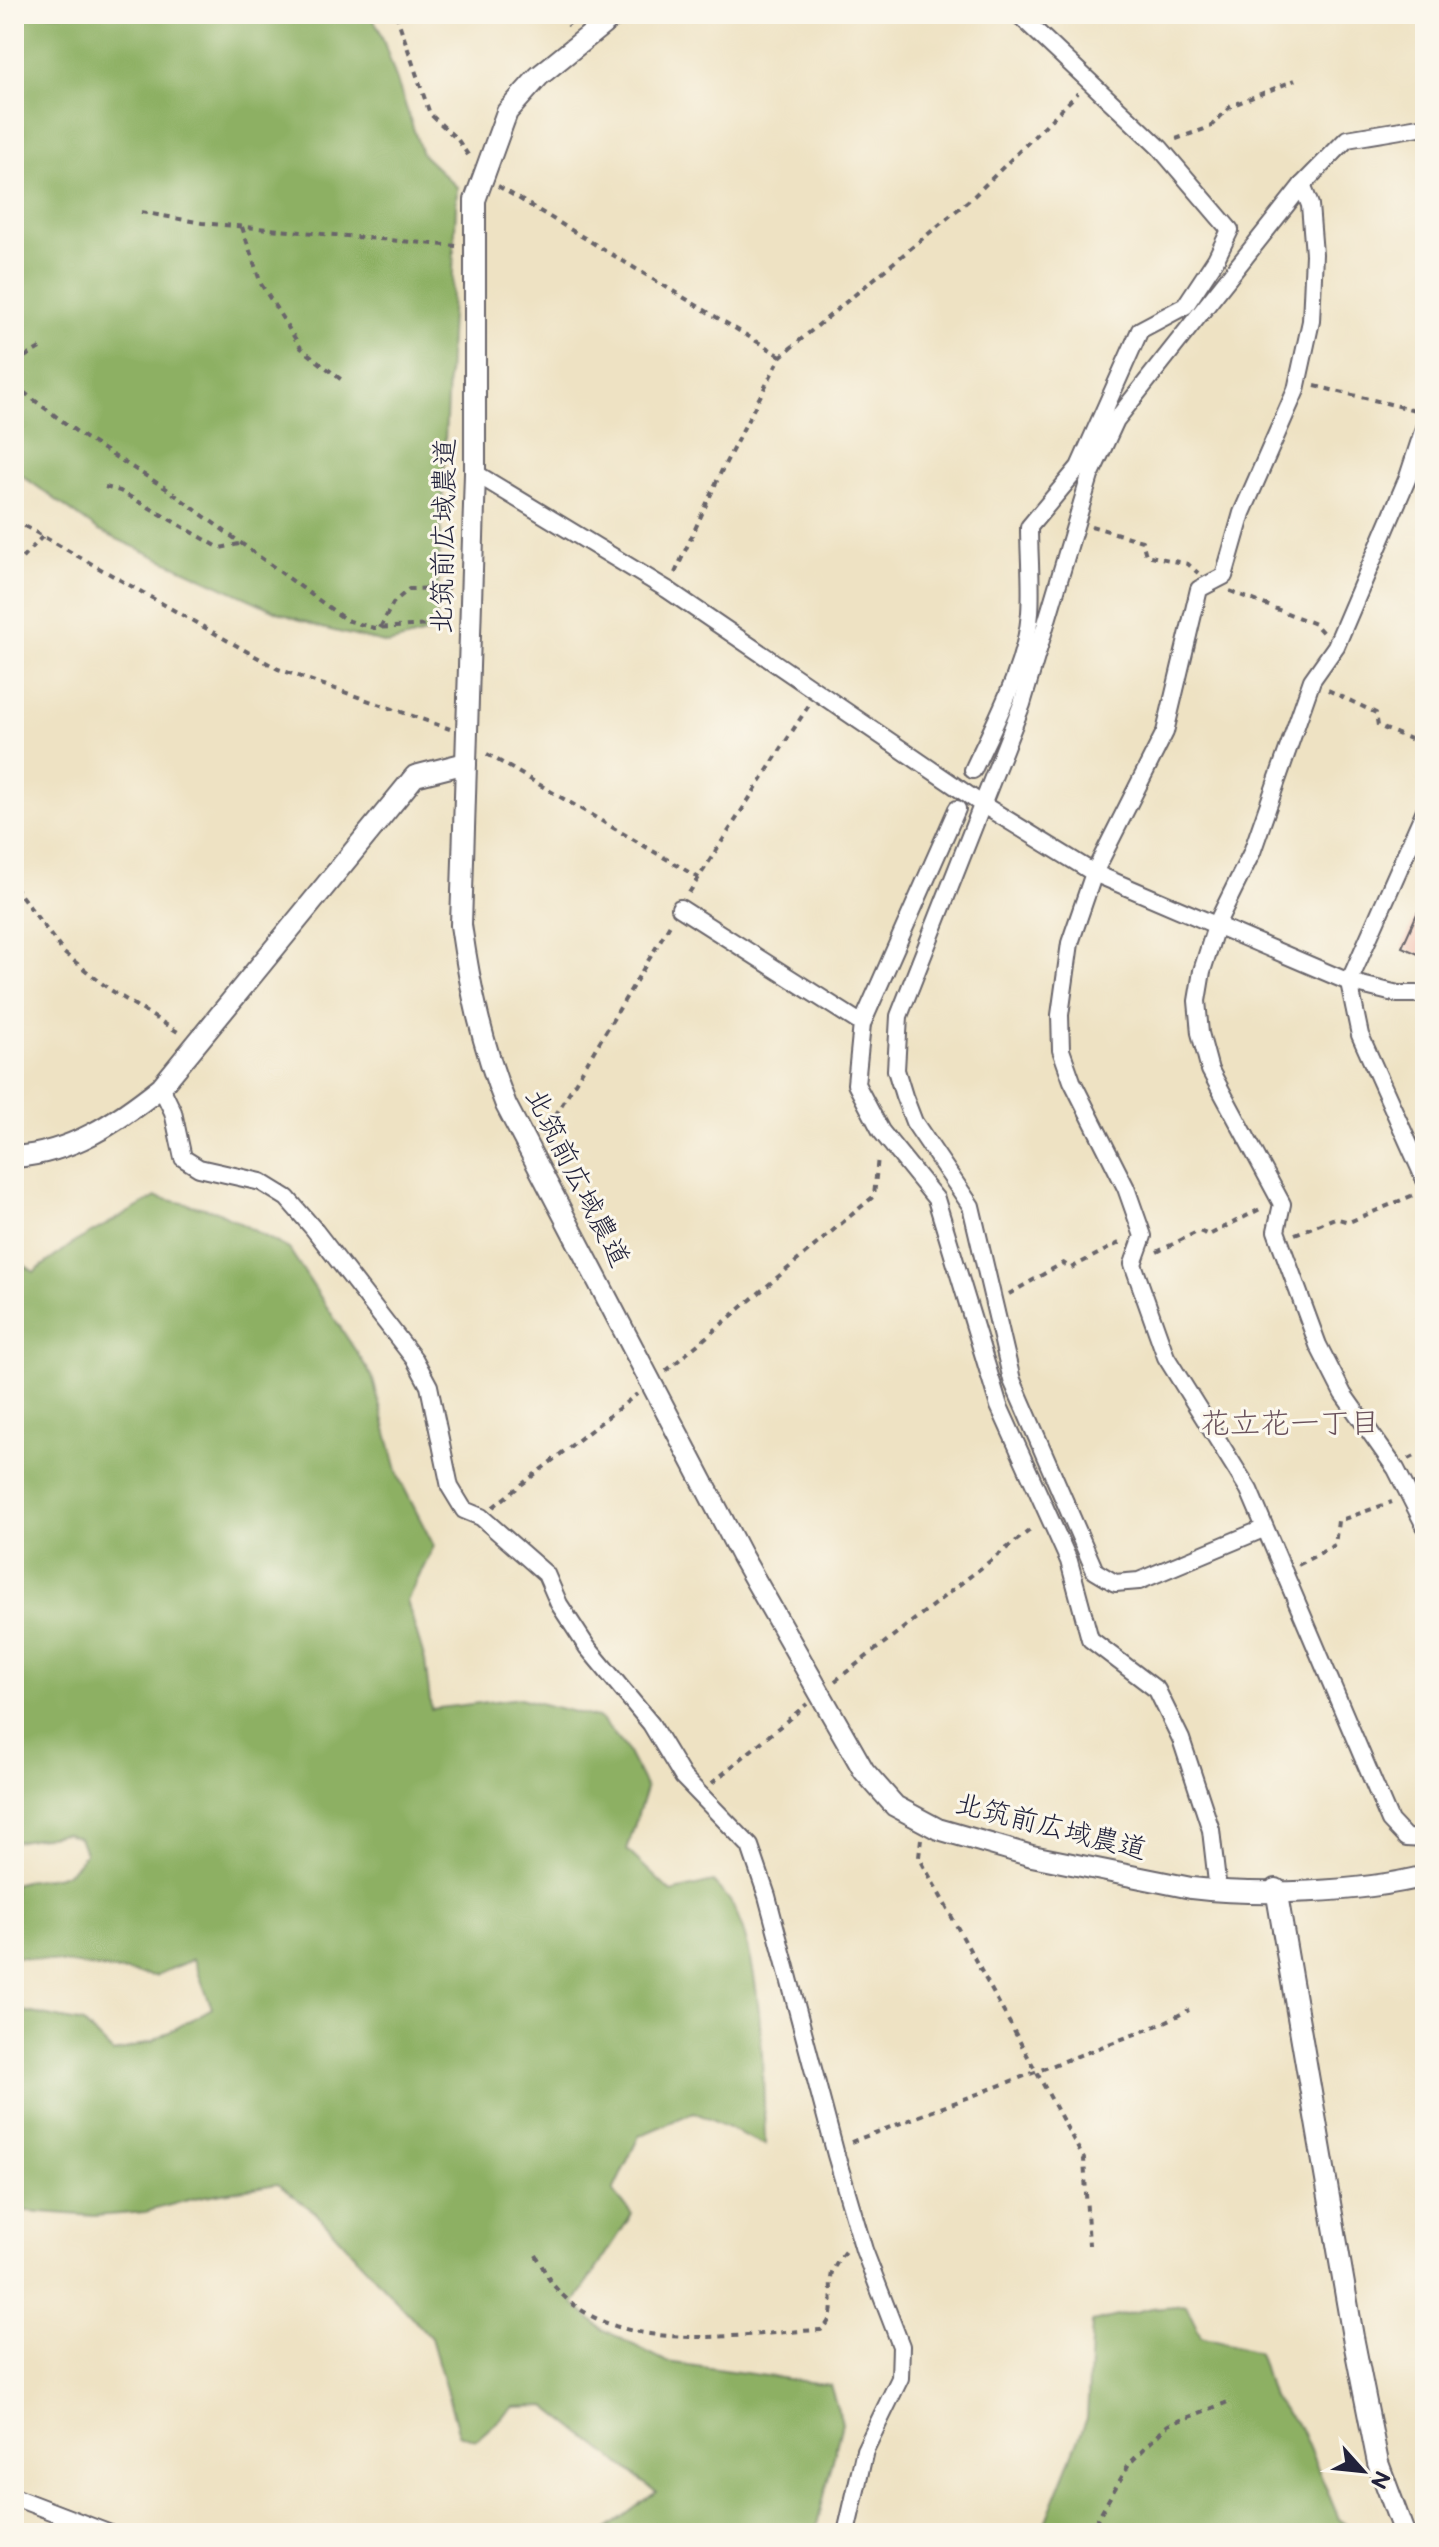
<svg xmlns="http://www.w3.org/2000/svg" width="1439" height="2547" font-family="'Balsamiq Sans','Klee One',sans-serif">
  <rect width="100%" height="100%" fill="#fbf7ec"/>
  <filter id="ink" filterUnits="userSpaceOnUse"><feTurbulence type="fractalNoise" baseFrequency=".0125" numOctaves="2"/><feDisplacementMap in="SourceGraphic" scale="16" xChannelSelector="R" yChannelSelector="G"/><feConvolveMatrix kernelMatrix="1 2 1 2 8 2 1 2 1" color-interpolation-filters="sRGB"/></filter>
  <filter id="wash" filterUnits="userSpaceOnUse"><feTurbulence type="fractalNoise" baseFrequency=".006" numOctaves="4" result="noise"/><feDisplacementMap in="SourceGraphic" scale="32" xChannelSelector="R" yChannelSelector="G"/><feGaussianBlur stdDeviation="1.8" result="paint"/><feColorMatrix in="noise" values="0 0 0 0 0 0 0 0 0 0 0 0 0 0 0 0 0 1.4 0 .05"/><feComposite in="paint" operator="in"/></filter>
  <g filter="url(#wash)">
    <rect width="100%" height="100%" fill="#eee2c3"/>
    <g fill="#8db064" stroke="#586950" stroke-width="2">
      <polygon points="14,14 369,14 379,28 422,154 457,187 436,631 388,644 322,628 278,612 99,531 20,474 14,465"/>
      <path d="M156,1197L217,1211L289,1249L372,1376L399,1478L434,1546L407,1601L425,1661L431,1709L520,1698L601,1719L625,1747L646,1788L627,1850L671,1892L713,1882C719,1889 729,1897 733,1906C764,1965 763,2078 765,2145L694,2112L639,2136L613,2191L632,2214L574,2304L602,2329L667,2362L830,2385L842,2423L815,2533H601L656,2492L546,2406L514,2407L476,2440L459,2434L431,2338L315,2212L277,2184L199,2197L145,2212L95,2216L14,2210V2015L22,2011L83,2023L113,2053L153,2041L212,2008L193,1959L155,1976L14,1956V1884C44,1873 65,1888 85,1853L79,1837L65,1833L14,1842V1258L34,1272L75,1242Z"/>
      <polygon points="1186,2305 1201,2337 1258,2352 1272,2397 1301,2429 1339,2519 1359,2533 1041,2533 1087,2418 1092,2322 1152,2308"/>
    </g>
    <g id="blocks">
      <polygon fill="#f0ab9a" points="1425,896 1425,957 1402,947"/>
    </g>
  </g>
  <g filter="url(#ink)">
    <use href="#blocks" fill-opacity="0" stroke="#69656b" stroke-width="2"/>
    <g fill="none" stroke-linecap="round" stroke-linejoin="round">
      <defs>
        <g id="minor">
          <polyline points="1302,185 1310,205 1314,254 1311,321 1296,390 1242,513 1224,576 1199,589 1165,732 1094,873 1070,943 1060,1015 1061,1050 1072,1081 1126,1188 1143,1236 1133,1264 1166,1357 1249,1490 1390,1821 1406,1838 1425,1839"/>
          <polyline points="1425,425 1408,477 1336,646 1312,680 1252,852 1217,923 1202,971 1197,1001 1200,1033 1210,1070 1282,1204 1276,1231 1318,1345 1343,1394 1396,1469 1425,1526"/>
          <polyline points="475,473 668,590 980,803 1094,873 1349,982 1398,994 1425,994"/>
          <path d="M973,770C995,722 1026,667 1030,613C1032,585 1029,555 1029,527L1079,467L1140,330L1185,306L1216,259L1230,230L1160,148L1018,14"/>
          <polyline points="957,809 862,1024 856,1084 881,1131 936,1199 999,1406 1069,1561 1090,1639 1157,1690 1181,1739 1211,1830 1218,1891"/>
          <polyline points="1425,810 1349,982 1360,1035 1425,1180"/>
          <polyline points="680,908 862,1024"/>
          <polyline points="161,1087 173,1112 183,1158 199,1168 261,1182 287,1198 313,1228 415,1360 429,1386 450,1487 464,1510 481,1517 546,1574 559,1604 587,1647 651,1724 683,1777 750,1846 767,1896 836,2155 864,2250 901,2346 900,2378 865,2450 846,2533"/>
          <polyline points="1263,1529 1139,1581 1115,1583 1095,1571 1012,1380 971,1206 914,1122 904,1096 896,1070 899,1016 1022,704 1090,476 1116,420 1302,185 1347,139 1425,126"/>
          <polyline points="14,2497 108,2533"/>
        </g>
        <g id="tertiary">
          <path d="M616,14L539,76L507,112L475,200V473L461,925C470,988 482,1045 506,1105L741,1555L864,1771L895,1806L938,1829L1032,1856L1191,1888C1259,1896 1359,1893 1425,1876"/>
          <path d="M14,1157C72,1153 117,1122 161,1087L415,776L466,763"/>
          <polyline points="1276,1889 1353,2337 1378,2463 1404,2533"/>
        </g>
      </defs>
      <use href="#minor" stroke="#69656b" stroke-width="20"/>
      <use href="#tertiary" stroke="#69656b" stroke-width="24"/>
      <g stroke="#69656b" stroke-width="4" stroke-dasharray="6 6" stroke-linecap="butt">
        <polyline points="396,14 430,114 458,140 470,158"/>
        <polyline points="563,14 569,26"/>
        <polyline points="1176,139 1210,127 1231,106 1295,80"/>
        <polyline points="498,186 781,356"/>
        <polyline points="141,212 202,223 456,246"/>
        <polyline points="242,227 261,284 301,348 343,381"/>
        <polyline points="14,363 45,345"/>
        <polyline points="14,385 85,438 167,489 346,620 374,628 452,624"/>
        <polyline points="1315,386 1415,410"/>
        <polyline points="105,487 120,491 220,548 244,543"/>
        <polyline points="14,520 278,669 450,729"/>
        <polyline points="1091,526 1142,541 1146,555 1188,564 1198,573"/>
        <polyline points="14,567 43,536"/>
        <polyline points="675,573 721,472 781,356 974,196 1078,93"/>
        <polyline points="1230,591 1315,624 1323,633"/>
        <polyline points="380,628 393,603 409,589 453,588"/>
        <polyline points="1328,690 1376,713 1378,726 1425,745"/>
        <polyline points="487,754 699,878"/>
        <polyline points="14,886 64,953 109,989 181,1034"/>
        <polyline points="689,893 809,705"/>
        <polyline points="543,1136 672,921"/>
        <polyline points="1295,1234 1335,1218 1349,1222 1416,1194"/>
        <polyline points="1157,1252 1199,1231 1209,1235 1264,1207"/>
        <polyline points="1009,1294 1063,1263 1071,1268 1121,1242"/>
        <polyline points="666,1371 874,1196 878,1157"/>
        <polyline points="1409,1459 1425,1451"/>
        <polyline points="493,1507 637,1394"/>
        <polyline points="1298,1565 1335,1545 1338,1521 1392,1502"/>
        <polyline points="835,1681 1034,1527"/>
        <polyline points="712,1783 807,1704"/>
        <polyline points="921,1839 919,1857 1084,2159 1089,2245"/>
        <polyline points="851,2142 1159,2025 1189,2010"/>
        <path d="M536,2255C542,2265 547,2278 555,2287C617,2359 737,2333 821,2330C840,2315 827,2292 832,2273C835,2265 841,2256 846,2250"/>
        <polyline points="1089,2533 1130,2463 1168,2425 1228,2402"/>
      </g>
      <use href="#minor" stroke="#fff" stroke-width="16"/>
      <use href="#tertiary" stroke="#fff" stroke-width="20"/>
    </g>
  </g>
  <g text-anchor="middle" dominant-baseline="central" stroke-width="6" stroke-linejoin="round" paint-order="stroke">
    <g font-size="28" fill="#22223b" stroke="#fbf7ec">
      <text transform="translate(444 536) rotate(-89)">北筑前広域農道</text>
      <text transform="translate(577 1178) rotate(63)">北筑前広域農道</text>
      <text transform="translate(1051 1827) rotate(14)">北筑前広域農道</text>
    </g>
    <g font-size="30" fill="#6a525c" stroke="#fbf7ec">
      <text x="1290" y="1424">花立花一丁目</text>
    </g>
  </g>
  <rect width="1439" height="2547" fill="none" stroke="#fbf7ec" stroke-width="48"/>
  <g transform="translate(1363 2471) rotate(117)" stroke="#fbf7ec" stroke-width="6" paint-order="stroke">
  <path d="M0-6L14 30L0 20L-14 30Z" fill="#22223b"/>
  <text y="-12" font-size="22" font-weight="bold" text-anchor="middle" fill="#22223b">N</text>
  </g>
</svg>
